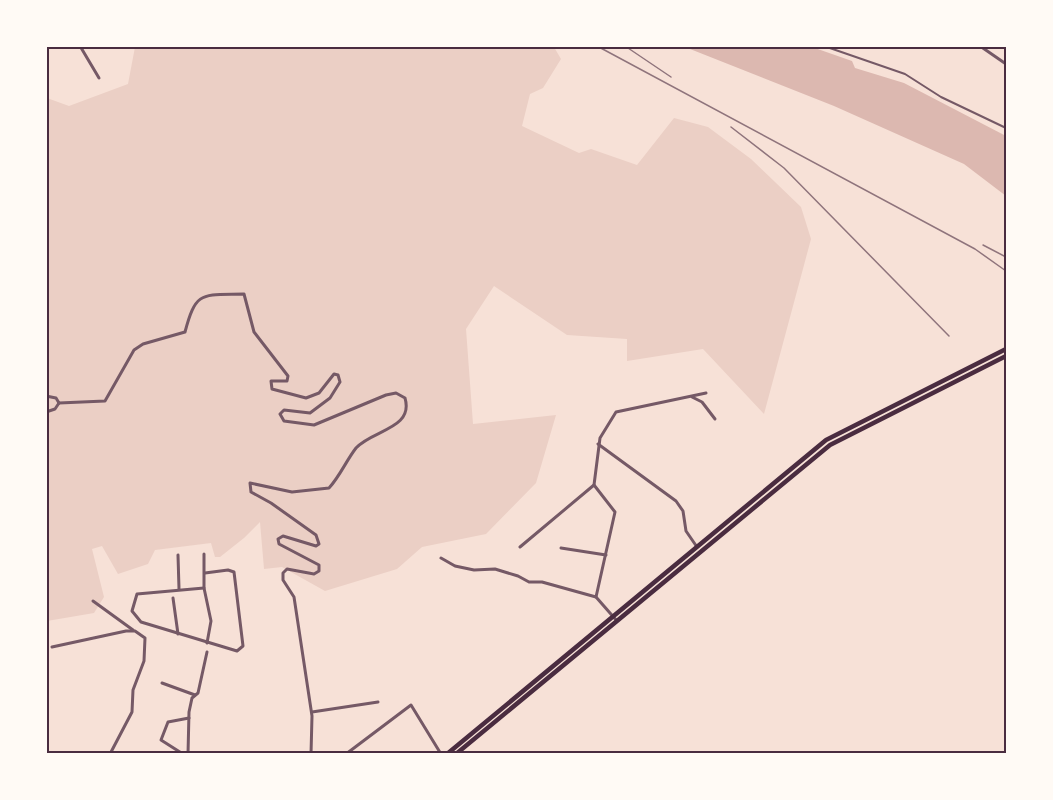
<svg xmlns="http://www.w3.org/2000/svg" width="1053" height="800" font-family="'IBM Plex Sans',sans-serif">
  <rect width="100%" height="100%" fill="#f7e1d7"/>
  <polygon fill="#ebcfc5" points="135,47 554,47 561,59 543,88 530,94 522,126 579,153 591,149 637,165 674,118 708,127 751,159 801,207 811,239 764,414 703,349 627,361 627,339 567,335 494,286 466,329 473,424 556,415 536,483 486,534 422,547 397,569 325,591 282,567 264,569 260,522 244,538 220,557 215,557 211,543 155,550 148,564 118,574 102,546 92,549 104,597 94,613 47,621 47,98 69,106 128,84"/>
  <polygon fill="#dcb8b0" points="685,47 812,47 852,61 855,68 904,83 1006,136 1006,196 964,164 834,106"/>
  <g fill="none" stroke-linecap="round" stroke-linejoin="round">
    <polyline stroke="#755966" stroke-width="2" points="824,46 905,74 941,97 1006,128"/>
    <g stroke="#755966" stroke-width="3">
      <polyline points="80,46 99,78"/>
      <polyline points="980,46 1006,64"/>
      <polyline points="46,396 56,398 59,403"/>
      <polyline points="692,397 702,402 715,419"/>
      <path d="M59,403L105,401L134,350L143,344L185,332C196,290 202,295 244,294L254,332L288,376L287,381H271L272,389L306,398L319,393L334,374L338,375L340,382L330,398L310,413L284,410L280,414L284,421L314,425L386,395L396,393L405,398C414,429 372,430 356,448C346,461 340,476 329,488L292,492L250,483L251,492L271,503L316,535L319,544L316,546L283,536L278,539L279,544L319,565V571L314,574L287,569L283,573V580L294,597L312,716L311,754"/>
      <polyline points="46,412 55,409 59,403"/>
      <polyline points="598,444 676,501 683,511 686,531 697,547"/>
      <polyline points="520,547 594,485"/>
      <polyline points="561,548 606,555"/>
      <polyline points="204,554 204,588 211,621 207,643"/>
      <polyline points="178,555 179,589"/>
      <polyline points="441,558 455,566 474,570 495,569 518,576 529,582 542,582 596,597 617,621"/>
      <polyline points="204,588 137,594 132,611 141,622 237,651 243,646 234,572 228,570 205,573"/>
      <polyline points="596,597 615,512 594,485 600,438 616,412 706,393"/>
      <polyline points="173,598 178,634"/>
      <polyline points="93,601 133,630"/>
      <polyline points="52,647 126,631 135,631 145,638 144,661 133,690 132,712 110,754"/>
      <polyline points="162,683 195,695"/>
      <polyline points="312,712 378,702"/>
      <polyline points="183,754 161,740 168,722 189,718"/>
      <polyline points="188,754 189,712 192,698 198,693 207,652"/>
      <polyline points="346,754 411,705 441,754"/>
    </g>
    <g stroke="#4a2c40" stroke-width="4.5">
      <polyline points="447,754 826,440 1006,349"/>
      <polyline points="456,754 830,445 1006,356"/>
    </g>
    <g stroke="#8f747c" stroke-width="1.5">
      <polyline points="597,46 975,249 1006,271"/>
      <polyline points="625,46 671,77"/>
      <polyline points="731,127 784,168 949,336"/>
      <polyline points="983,245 1006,257"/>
    </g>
  </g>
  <rect width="1053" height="800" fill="none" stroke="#fffaf5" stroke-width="96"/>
  <rect x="48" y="48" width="957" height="704" fill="none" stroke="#4a2c40" stroke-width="2"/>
</svg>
